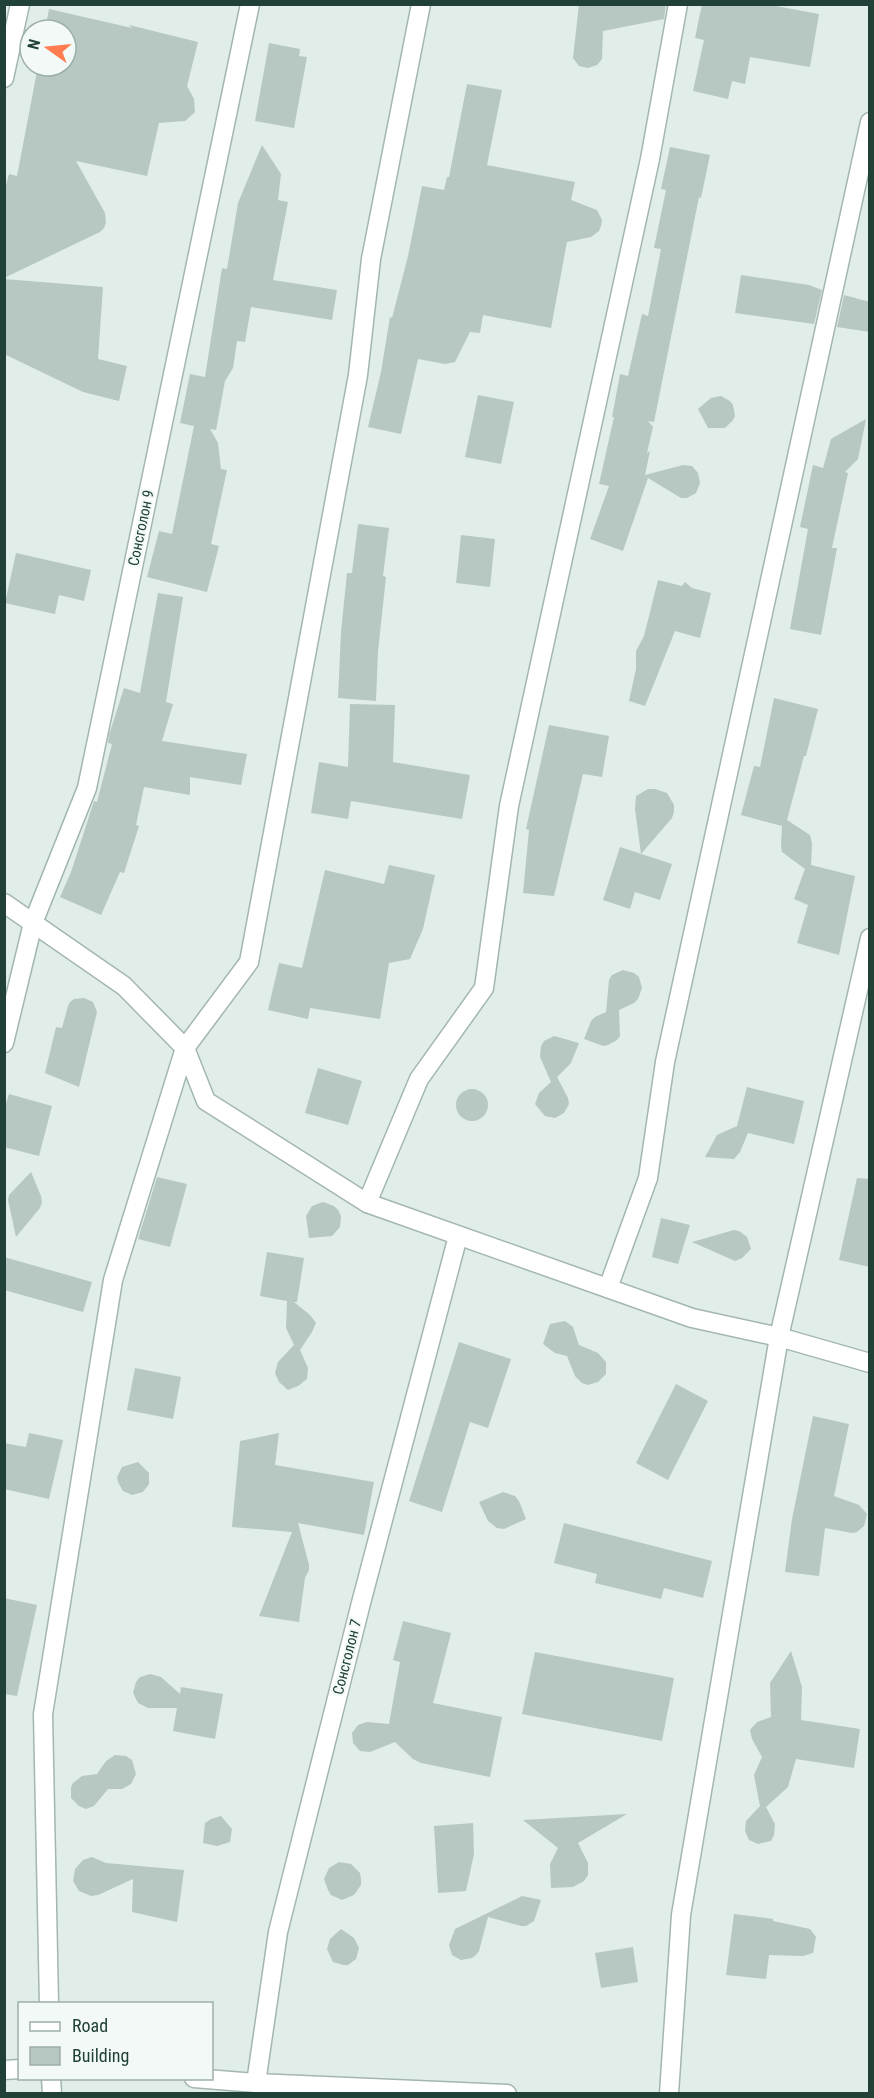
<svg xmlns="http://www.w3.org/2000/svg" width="874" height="2098" font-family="'Roboto Condensed',sans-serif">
  <rect width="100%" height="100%" fill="#e1ede8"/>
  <g fill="#b6c8c1">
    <polygon points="579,4 666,4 664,19 603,31 602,59 597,65 588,68 579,66 573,58"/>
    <polygon points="702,4 765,4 819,14 810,67 750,57 745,84 732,81 728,99 693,91 704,40 695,38"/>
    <polygon points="49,9 132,28 129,25 198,42 187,86 194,99 195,112 185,121 159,123 147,176 76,161 105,213 106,223 104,228 100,232 4,278 4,192 9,174 17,176 38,66 66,66 66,30 45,30"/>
    <polygon points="269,43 300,49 299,56 307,57 294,128 255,121"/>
    <polygon points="467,84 502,90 487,165 575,182 571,200 597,210 602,220 601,226 599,231 591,237 567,242 551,328 483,315 480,333 470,332 455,362 445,364 418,359 401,434 368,427 381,372 390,317 392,318 408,256 422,186 444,190 447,177 449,177"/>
    <polygon points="262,145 281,174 278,200 288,202 273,280 337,290 332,320 251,307 245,342 237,341 233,368 225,381 216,430 210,429 218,443 221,469 227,470 211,544 219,546 207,592 147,577 159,531 172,534 194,426 180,423 190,374 205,377 222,268 227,269 238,203"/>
    <polygon points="670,147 710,155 701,198 699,197 654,422 648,421 653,427 647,453 650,451 645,475 683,465 692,466 698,473 700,483 696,493 687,498 681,498 648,478 623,551 590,539 609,486 599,484 614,417 612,417 620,374 628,376 642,314 648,316 661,249 654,248 666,190 661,189"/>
    <polygon points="741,275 809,285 822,290 814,324 735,313"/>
    <polygon points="4,279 103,287 98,359 127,366 119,401 83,392 4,354"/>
    <polygon points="844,295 870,302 870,332 837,327"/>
    <polygon points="478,395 514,402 501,464 465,457"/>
    <polygon points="721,396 730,401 733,405 735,416 733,420 725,428 708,428 698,409 711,398"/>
    <polygon points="866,419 858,459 845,472 848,473 832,548 837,548 821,635 790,629 808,529 800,527 813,465 823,468 831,439"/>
    <polygon points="358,524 389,528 383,576 386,577 378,651 376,701 338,698 341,632 347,573 352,573"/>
    <polygon points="461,535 495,539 490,587 456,583"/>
    <polygon points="16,553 91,570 84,601 59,595 55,614 5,603"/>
    <polygon points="658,580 682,586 685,582 692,588 711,593 700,638 675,631 645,706 629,701 636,669 636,651 644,636"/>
    <polygon points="158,593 183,597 166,702 173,704 162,741 247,754 241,785 190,777 190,795 144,787 136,825 139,826 124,873 120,872 101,915 60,897 71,872 94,801 97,802 112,744 108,743 109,735 124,688 140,693"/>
    <polygon points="774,698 818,709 806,756 804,756 787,820 810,835 812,843 811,865 855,876 839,955 797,943 808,905 794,899 805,869 782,852 781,846 782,826 741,815 754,766 760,767"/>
    <polygon points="350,704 395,705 393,762 470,775 462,819 351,801 348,819 311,813 319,762 348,767"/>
    <polygon points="549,725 609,736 602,777 583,774 554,896 523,893 529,830 526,829"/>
    <polygon points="648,789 655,789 667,793 674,805 674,812 672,818 641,854 635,809 636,796"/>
    <polygon points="620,847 672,864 660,900 635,892 630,909 603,900"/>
    <polygon points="389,865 435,875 423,929 410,959 389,963 380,1019 310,1008 308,1019 268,1010 279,963 302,968 325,870 384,884"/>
    <polygon points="623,970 634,973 639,977 642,988 638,999 634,1003 619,1010 620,1036 617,1040 608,1045 603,1046 584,1039 591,1021 595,1017 606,1012 609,980 612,975"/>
    <polygon points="84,998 93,1002 97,1012 79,1087 45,1073 56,1027 62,1028 68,1006 70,1002 74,999"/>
    <polygon points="554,1036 579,1043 571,1063 557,1077 568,1098 569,1104 564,1113 555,1118 545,1116 535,1104 539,1093 551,1082 540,1057 541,1046 544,1041"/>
    <polygon points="318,1068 362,1081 348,1125 305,1113"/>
    <polygon points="747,1087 804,1101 794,1144 748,1133 740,1152 734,1159 705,1157 717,1135 737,1126"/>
    <circle cx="472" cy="1105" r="16"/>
    <polygon points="9,1094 52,1106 39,1156 4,1147 4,1110"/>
    <polygon points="31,1172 41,1196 42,1202 40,1208 16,1237 8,1200 9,1195"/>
    <polygon points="157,1177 187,1184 170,1247 138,1239"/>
    <polygon points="857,1178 870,1179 870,1267 839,1260"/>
    <polygon points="323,1202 334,1206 338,1210 341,1216 340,1227 332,1236 309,1238 306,1216 312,1206"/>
    <polygon points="661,1218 690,1225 678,1264 652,1257"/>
    <polygon points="734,1230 739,1231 747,1237 751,1249 742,1258 735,1261 692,1242"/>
    <polygon points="267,1252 304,1258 297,1302 294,1302 310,1315 316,1323 312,1332 300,1350 308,1368 307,1379 298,1386 288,1390 279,1382 275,1373 278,1362 294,1345 286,1328 287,1301 260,1296"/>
    <polygon points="4,1257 92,1282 83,1312 4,1290"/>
    <polygon points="565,1321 573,1327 579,1345 598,1353 606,1362 606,1374 598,1382 588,1385 582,1383 575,1376 567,1356 555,1353 543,1344 550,1324"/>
    <polygon points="459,1342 511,1359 488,1428 470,1422 442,1512 409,1501"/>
    <polygon points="135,1368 181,1377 173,1419 127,1410"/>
    <polygon points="676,1384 708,1401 668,1480 636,1463"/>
    <polygon points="813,1416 849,1424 834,1496 859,1505 867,1514 864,1526 857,1532 852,1533 825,1528 819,1576 785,1572 792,1519"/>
    <polygon points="29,1433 63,1440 49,1499 4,1489 4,1443 26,1447"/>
    <polygon points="279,1433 275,1465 374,1482 364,1535 298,1523 309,1565 309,1570 305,1578 299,1622 259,1616 292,1532 232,1527 240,1441"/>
    <polygon points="138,1462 149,1473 149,1484 143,1492 132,1495 123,1491 118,1482 117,1477 122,1467"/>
    <polygon points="503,1492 515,1496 519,1501 526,1519 504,1529 497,1528 488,1521 479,1502"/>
    <polygon points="564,1523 712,1561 703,1598 664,1588 661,1599 595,1583 597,1574 554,1563"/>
    <polygon points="4,1598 37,1605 17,1696 4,1694"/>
    <polygon points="403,1621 451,1633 433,1703 502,1717 490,1777 421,1763 413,1759 395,1742 370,1752 360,1751 353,1743 352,1733 358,1725 367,1722 389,1724 400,1662 393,1660"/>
    <polygon points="791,1651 802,1687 801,1720 860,1729 854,1768 796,1759 788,1787 766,1807 775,1824 774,1835 771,1841 758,1844 749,1840 745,1831 746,1821 760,1806 754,1775 762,1757 752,1739 750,1730 757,1722 771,1717 770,1683"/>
    <polygon points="535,1652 674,1678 662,1741 522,1714"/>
    <polygon points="150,1674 161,1677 180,1694 181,1687 223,1694 215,1739 173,1731 177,1708 148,1708 138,1703 133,1693 136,1682 140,1677"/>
    <polygon points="115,1755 126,1756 132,1760 136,1774 131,1784 122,1789 108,1789 94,1806 86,1809 79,1806 71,1798 71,1787 73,1783 82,1776 97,1774 106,1761"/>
    <polygon points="627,1814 578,1843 588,1863 588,1875 584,1881 573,1887 551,1888 550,1864 558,1848 523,1820"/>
    <polygon points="221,1816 232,1829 230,1842 217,1846 203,1843 205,1823 211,1819"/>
    <polygon points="473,1823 474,1854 466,1891 438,1893 434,1826"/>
    <polygon points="92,1857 106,1863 184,1870 177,1922 132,1912 133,1879 98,1895 91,1896 79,1891 73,1881 75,1869 83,1860"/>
    <polygon points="339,1862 351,1864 360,1873 361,1879 361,1885 354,1895 342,1900 331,1895 328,1890 324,1879 329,1868"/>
    <polygon points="522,1896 541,1900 534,1921 526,1926 521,1926 488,1917 479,1951 476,1955 472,1958 461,1960 452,1955 449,1945 455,1929"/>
    <polygon points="734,1914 773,1919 773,1921 810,1929 816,1937 813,1953 803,1956 769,1955 766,1979 726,1975"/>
    <polygon points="341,1929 354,1938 359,1948 356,1959 348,1965 343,1965 333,1962 327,1949 330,1939"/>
    <polygon points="633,1947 638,1982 601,1988 595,1953"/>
  </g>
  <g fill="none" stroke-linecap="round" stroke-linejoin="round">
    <defs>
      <g id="street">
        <polyline points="4,78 20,4"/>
        <polyline points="4,903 124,986 185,1048 206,1101 367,1203 692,1318 779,1337 870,1363"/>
        <polyline points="4,1043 33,923 87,788 250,4"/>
        <polyline points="367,1203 419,1079 484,988 509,806 650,159 678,4"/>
        <polyline points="608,1288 648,1178 665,1062 870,122"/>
        <polyline points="49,2004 43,1714 113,1280 185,1048 249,962 358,375 371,259 421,4"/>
        <polyline points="4,2070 20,2069"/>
        <polyline points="51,2078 52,2094"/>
        <polyline points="194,2078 256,2083 507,2094"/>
        <polyline points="256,2083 278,1932 361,1603 458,1236"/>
        <polyline points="669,2094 681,1915 779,1337 870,938"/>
      </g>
    </defs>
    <use href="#street" stroke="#a3b6b0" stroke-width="21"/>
    <use href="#street" stroke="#fff" stroke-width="18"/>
  </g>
  <g text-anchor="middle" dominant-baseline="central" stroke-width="4.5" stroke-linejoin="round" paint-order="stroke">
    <g font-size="15" fill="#204038" stroke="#f2f9f6">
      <text transform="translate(141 528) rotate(-78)">Сонсголон 9</text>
      <text transform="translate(347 1657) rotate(-76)">Сонсголон 7</text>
    </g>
  </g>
  <rect width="874" height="2098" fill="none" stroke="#204038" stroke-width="12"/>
  <rect x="18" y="2002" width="195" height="78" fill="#f2f9f6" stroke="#9eafaa" stroke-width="1.5"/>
  <rect x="30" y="2022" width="30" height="9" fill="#ffffff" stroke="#9eafaa" stroke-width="1.5"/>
  <text x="72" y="2032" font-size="18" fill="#204038">Road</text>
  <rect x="30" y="2047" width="30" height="18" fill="#b6c8c1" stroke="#9eafaa" stroke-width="1.5"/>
  <text x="72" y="2062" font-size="18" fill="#204038">Building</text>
  <g transform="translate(48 48) rotate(285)"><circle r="28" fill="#f2f9f6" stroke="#9eafaa" stroke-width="1.5"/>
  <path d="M0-4.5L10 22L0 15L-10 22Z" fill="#fe7c4f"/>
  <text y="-9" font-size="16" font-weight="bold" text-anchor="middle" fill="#204038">N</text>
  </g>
</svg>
